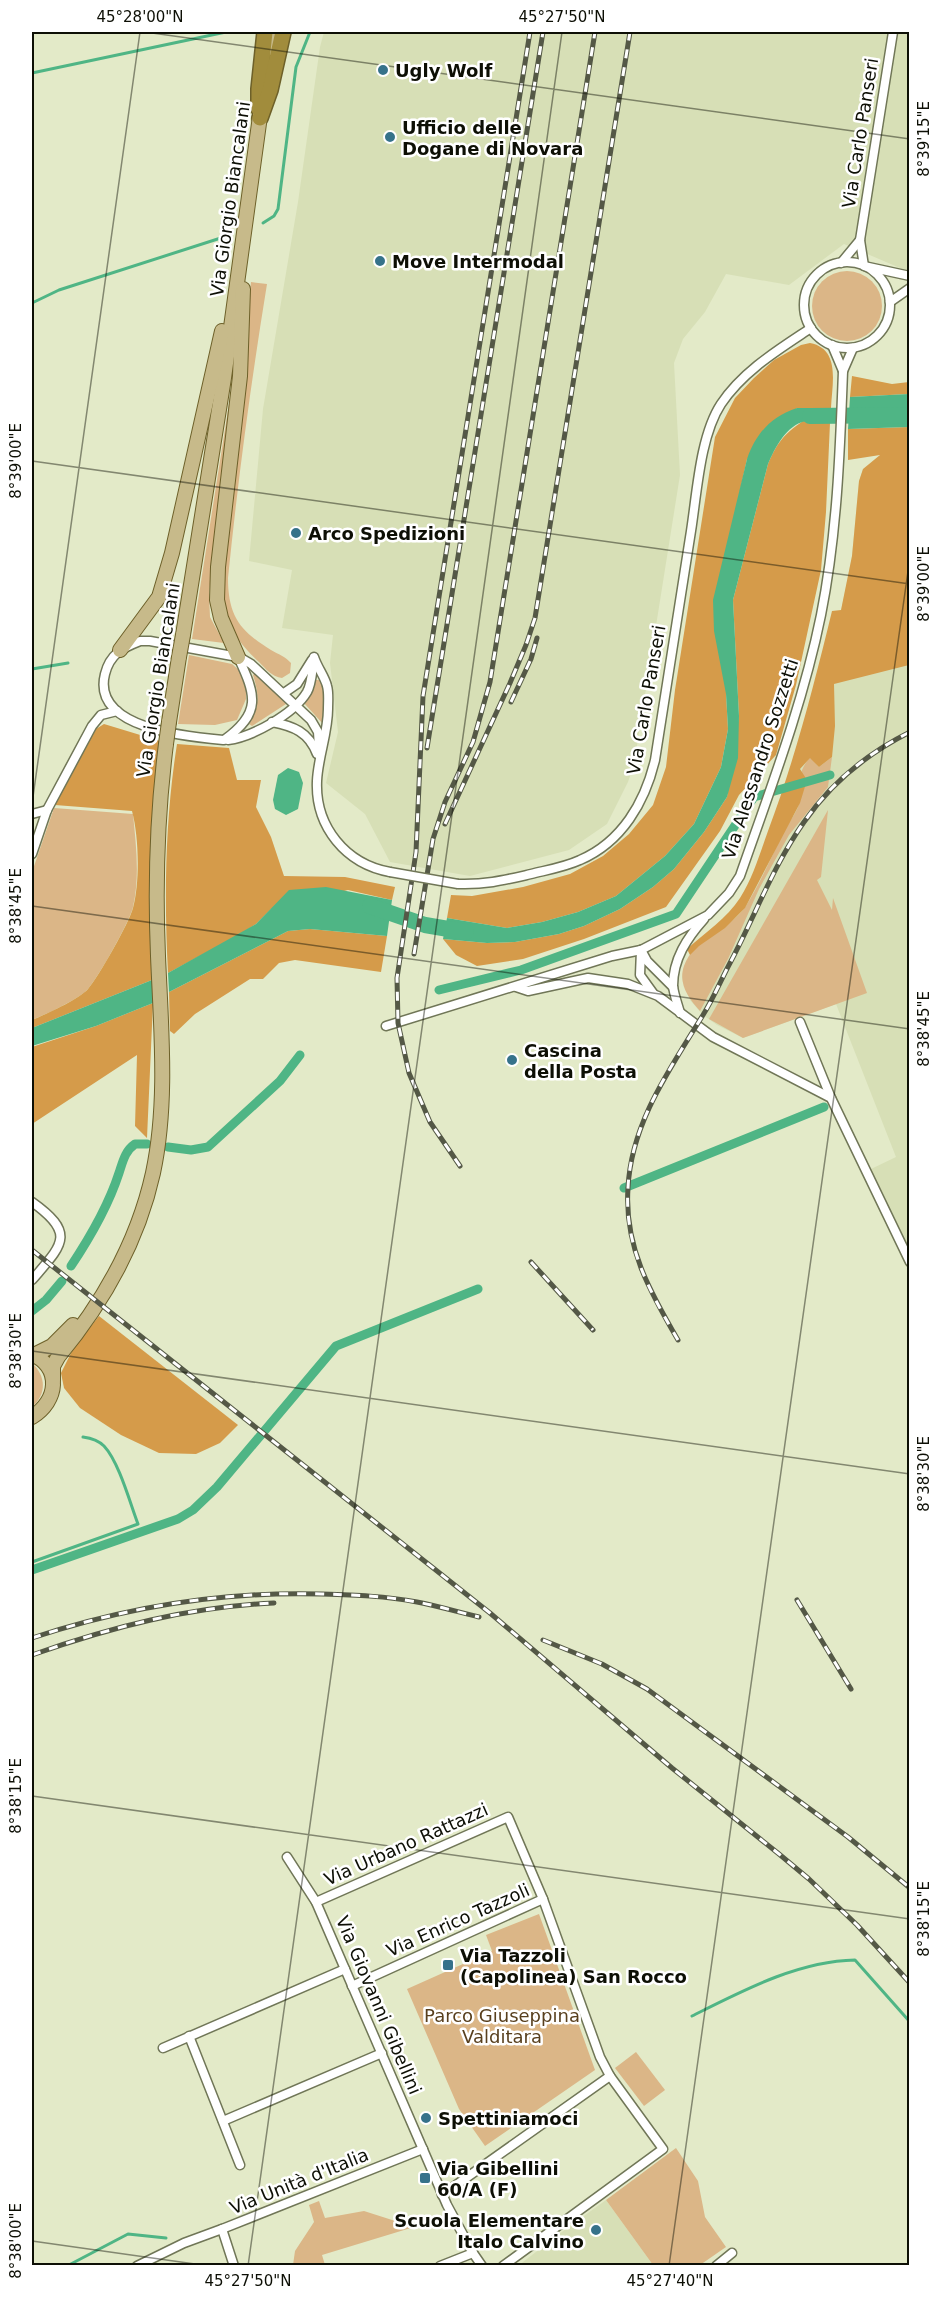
<svg xmlns="http://www.w3.org/2000/svg" width="941" height="2297" font-family="'DejaVu Sans',sans-serif">
  <rect width="100%" height="100%" fill="#e3eac8"/>
  <g fill="#d7dfb6">
    <polygon points="324,32 909,32 909,270 900,268 844,244 789,285 726,274 705,312 683,339 674,363 680,475 634,764 628,782 607,824 569,850 470,876 390,862 365,814 326,783 338,732 330,663 333,635 282,628 292,570 249,561 263,409 298,202 320,47"/>
    <polygon points="909,452 909,1248 871,1169 896,1157 836,1004 743,1038 717,1025 703,1015 690,1000 682,978 684,966 690,955 745,908 837,632 852,556 859,481 863,469"/>
    <polygon points="606,2200 653,2265 518,2266 555,2237"/>
  </g>
  <g fill="#dbb687">
    <circle cx="847" cy="306" r="35"/>
    <path d="M251,282L267,284C251,382 238,479 228,578C228,616 240,631 271,650C278,654 286,657 291,663L290,673L282,678C272,677 266,669 259,662C228,633 224,616 223,574Z"/>
    <polygon points="231,391 209,593 210,617 224,643 192,639"/>
    <polygon points="189,655 232,664 239,670 246,689 246,699 237,720 215,725 178,724"/>
    <path d="M255,673L286,701V704L252,726L249,724C260,706 259,694 253,675Z"/>
    <path d="M315,680H321C327,694 324,710 323,724L304,703L310,693Z"/>
    <path d="M810,757L819,767L832,757L828,787L789,835L759,889L728,959L700,1011C688,998 678,983 684,966C694,938 730,930 746,906C760,883 772,857 783,832C788,823 796,814 799,804C806,784 792,780 810,757Z"/>
    <path d="M54,808L133,814C136,845 140,876 133,907C130,921 95,984 85,992C69,1004 50,1012 32,1020V872Z"/>
    <polygon points="828,810 821,877 817,880 832,910 833,898 867,993 743,1038 709,1019"/>
    <path d="M32,1363C46,1376 47,1394 32,1407Z"/>
    <polygon points="539,1914 595,2070 485,2146 459,2109 407,1989 492,1951 486,1935"/>
    <polygon points="636,2052 665,2090 644,2106 615,2068"/>
    <polygon points="676,2148 698,2181 705,2217 726,2247 700,2265 653,2265 606,2200"/>
    <polygon points="319,2201 325,2218 364,2211 414,2227 322,2255 325,2265 293,2265 295,2251 314,2222 309,2205"/>
  </g>
  <g fill="#d59b4a">
    <path d="M810,343C841,349 832,384 831,408H797L747,459L734,518L726,694L728,729L721,767L694,824L665,856L616,896L578,912L542,922L507,928L447,918L451,895L472,896L523,887L570,874L603,856L629,834L653,805L666,767L675,690L715,437L735,398L754,378L774,360L801,345Z"/>
    <polygon points="852,376 892,384 909,382 909,394 850,397"/>
    <path d="M803,421L830,423L826,512L821,570L796,685L776,755L739,795L720,831L666,907L584,939L523,959L477,966L456,955L443,939L487,943L515,942L559,934L584,926L620,909L653,887L674,869L704,832L727,797L739,716L733,600L768,464C777,443 784,434 803,421Z"/>
    <path d="M909,427V665L834,684L835,726L832,757L819,767L810,758L800,769L807,780L800,803L745,908L725,928L699,946L690,955L687,949C705,933 727,918 740,898C753,878 760,853 768,831C795,759 814,685 832,611L841,610L852,556L859,481L863,469L880,455L848,460V429Z"/>
    <path d="M104,724L160,741L150,850L152,980L32,1028V1020C46,1014 78,1000 88,989C99,976 129,923 133,908C140,882 139,837 132,811L55,805L96,729Z"/>
    <path d="M177,744L229,748L237,780H261L256,807L271,837L284,876L345,877L395,887L392,900L348,890L271,909L256,924L237,936L168,973C164,897 165,820 177,744Z"/>
    <polygon points="310,929 387,936 381,972 295,960 279,963 263,979 250,979 195,1014 174,1034 170,1031 169,992 288,931"/>
    <polygon points="153,1003 147,1138 135,1126 137,1055 32,1124 32,1047 96,1026"/>
    <polygon points="99,1316 238,1425 220,1443 196,1454 159,1453 121,1435 80,1408 64,1388 61,1373 73,1349"/>
  </g>
  <g fill="#4fb585">
    <polygon points="909,394 909,427 848,429 850,397"/>
    <path d="M797,408H831L830,423C823,422 813,420 806,421C786,425 775,448 768,464L733,600L739,716L738,758L727,797L704,832L674,869L653,887L620,909L584,926L559,934L515,942L487,943L443,939L447,918L507,928L542,922L578,912L616,896L665,856L694,824L721,767L728,729L726,694L714,631L713,600L747,459C756,433 771,417 797,408Z"/>
    <polygon points="288,768 299,772 303,783 298,809 286,815 275,809 273,800 278,775"/>
    <polygon points="326,887 392,900 387,936 310,929 288,931 169,992 168,973 256,924 289,890"/>
    <polygon points="152,980 153,1003 96,1026 32,1046 32,1028"/>
  </g>
  <g fill="none" stroke-linecap="round" stroke-linejoin="round">
    <g stroke="#4fb585" stroke-width="3">
      <polyline points="32,73 226,32"/>
      <polyline points="263,223 274,216 278,209 296,67 310,32"/>
      <polyline points="32,303 59,290 227,236"/>
      <polyline points="32,669 68,663"/>
      <path d="M32,1562L138,1524C130,1503 119,1462 104,1446C98,1440 90,1438 83,1437"/>
      <path d="M692,2016C742,1991 798,1961 855,1960L910,2022"/>
      <polyline points="67,2266 128,2234 166,2238"/>
    </g>
    <g stroke="#4fb585" stroke-width="9">
      <polyline points="439,990 521,970 676,914 754,797 830,775"/>
      <polyline points="168,1147 191,1150 208,1147 280,1081 300,1055"/>
      <polyline points="624,1188 824,1107"/>
      <path d="M71,1266C91,1236 108,1207 119,1173C123,1161 125,1151 135,1144H147"/>
      <polyline points="32,1311 46,1300 62,1281"/>
      <polyline points="32,1570 178,1519 193,1510 217,1487 336,1346 478,1289"/>
    </g>
    <g stroke="#4fb585" stroke-width="16">
      <polyline points="810,416 910,415"/>
      <polyline points="370,906 425,925 466,932"/>
    </g>
    <defs>
      <g id="street">
        <polyline points="893,32 860,240 864,266 910,276"/>
        <circle cx="847" cy="305" r="43"/>
        <polyline points="841,263 860,240"/>
        <polyline points="890,302 910,288"/>
        <polyline points="832,345 843,371"/>
        <path d="M140,641H150L238,657C256,695 262,713 224,740C189,737 91,729 105,674C110,654 122,648 140,641Z"/>
        <polyline points="239,657 251,664 311,720 318,732 319,747"/>
        <path d="M314,657C317,667 325,677 327,686C329,693 328,702 328,709C328,733 318,757 317,781C315,827 346,864 390,872"/>
        <polyline points="284,693 297,684 312,660"/>
        <path d="M272,722C293,726 309,732 317,754"/>
        <path d="M228,740C252,737 294,714 307,692C312,683 312,670 314,660"/>
        <polyline points="32,814 47,810"/>
        <polyline points="32,854 47,810 92,726 101,715 117,711"/>
        <path d="M458,884C486,885 505,880 531,874C547,870 565,867 580,860C622,842 645,802 655,760C667,684 679,608 691,531C697,493 700,436 721,404C743,371 778,350 811,328"/>
        <polyline points="641,950 647,961 673,987"/>
        <polyline points="641,950 640,975 653,993"/>
        <polyline points="516,987 528,991 588,978 628,984 658,996 713,1037 831,1098 910,1262"/>
        <path d="M680,1013C678,1005 674,995 673,986C673,959 687,938 704,919"/>
        <polyline points="800,1022 831,1098"/>
        <path d="M386,1026L612,956L641,950L708,915L729,893L740,876C770,790 803,704 821,615C837,535 840,453 843,371L853,348"/>
        <path d="M32,1202C77,1234 62,1245 32,1280"/>
        <polyline points="287,1857 316,1902 447,2205 473,2253 482,2266"/>
        <polyline points="316,1902 508,1817 543,1899 600,2057 610,2076 663,2149 503,2266"/>
        <polyline points="352,1986 543,1899"/>
        <polyline points="189,2036 240,2165"/>
        <polyline points="163,2048 345,1969"/>
        <polyline points="223,2121 382,2053"/>
        <polyline points="442,2195 610,2076"/>
        <polyline points="137,2266 184,2243 222,2229"/>
        <polyline points="234,2266 222,2229 423,2149"/>
        <polyline points="440,2266 473,2253"/>
        <polyline points="716,2266 732,2253"/>
      </g>
      <g id="primary">
        <polyline points="271,48 276,32"/>
        <polyline points="183,635 224,378 261,109"/>
        <polyline points="120,650 159,597 172,553 222,331"/>
        <polyline points="238,657 221,618 217,600 218,567 240,376 243,289"/>
        <polyline points="169,722 179,657"/>
        <path d="M32,1354C62,1368 58,1401 32,1417"/>
        <polyline points="34,1355 52,1346 73,1325"/>
        <path d="M53,1380V1366L58,1357C102,1304 138,1241 153,1173C168,1103 161,1028 158,956C155,885 157,815 166,744"/>
      </g>
      <g id="highway">
        <polyline points="259,109 259,89 265,32"/>
        <polyline points="260,118 270,90 283,32"/>
      </g>
    </defs>
    <use href="#street" stroke="#707657" stroke-width="11"/>
    <use href="#primary" stroke="#6d6029" stroke-width="16"/>
    <use href="#highway" stroke="#6d6029" stroke-width="18"/>
    <use href="#street" stroke="#fff" stroke-width="8"/>
    <use href="#primary" stroke="#c7ba8a" stroke-width="14"/>
    <use href="#highway" stroke="#a18c3c" stroke-width="15"/>
    <defs>
      <g id="rail">
        <polyline points="511,702 531,659 537,638"/>
        <polyline points="427,748 543,32"/>
        <polyline points="445,824 510,683 526,645 535,618 630,32"/>
        <polyline points="414,954 433,839 445,802 473,742 490,682 595,32"/>
        <polyline points="460,1166 430,1122 409,1073 398,1023 397,978 416,852 423,696 530,32"/>
        <polyline points="32,1250 490,1613 672,1768 779,1854 809,1879 857,1925 910,1983"/>
        <polyline points="531,1262 593,1330"/>
        <path d="M678,1340C650,1292 624,1246 628,1188C631,1123 670,1069 703,1015C713,999 721,980 730,963C755,916 773,866 804,822C831,783 866,754 910,732"/>
        <polyline points="797,1600 851,1689"/>
        <path d="M32,1638C126,1607 222,1591 322,1594C354,1595 386,1596 417,1602C438,1606 458,1612 479,1617"/>
        <polyline points="543,1640 602,1664 647,1689 848,1837 910,1888"/>
        <path d="M32,1655C111,1627 189,1607 274,1603"/>
      </g>
    </defs>
    <use href="#rail" stroke="#545846" stroke-width="5"/>
    <use href="#rail" stroke="#fff" stroke-width="3" stroke-dasharray="9" stroke-linecap="butt"/>
    <defs>
      <polyline id="street-bridge" points="390,872 458,884"/>
      <g id="primary-bridge">
        <polyline points="179,657 183,635"/>
        <polyline points="166,744 169,722"/>
      </g>
    </defs>
    <use href="#street-bridge" stroke="#707657" stroke-width="11" stroke-linecap="butt"/>
    <use href="#primary-bridge" stroke="#6d6029" stroke-width="16" stroke-linecap="butt"/>
    <use href="#street-bridge" stroke="#fff" stroke-width="8"/>
    <use href="#primary-bridge" stroke="#c7ba8a" stroke-width="14"/>
  </g>
  <path fill="none" stroke="#0d0f05" stroke-width="1.5" stroke-opacity="0.45" d="M145,32L910,139M32,461L910,584M32,804L140,32M32,906L910,1029M32,1351L910,1474M32,1796L910,1919M32,2241L209,2266M248,2266L562,32M669,2266L910,557"/>
  <g fill="#36728a" stroke="#fff" stroke-width="2">
    <circle cx="383" cy="70" r="6"/>
    <circle cx="390" cy="137" r="6"/>
    <circle cx="380" cy="261" r="6"/>
    <circle cx="296" cy="533" r="6"/>
    <circle cx="512" cy="1060" r="6"/>
    <rect x="442" y="1959" width="12" height="12" rx="3"/>
    <circle cx="426" cy="2118" r="6"/>
    <rect x="419" y="2172" width="12" height="12" rx="3"/>
    <circle cx="596" cy="2230" r="6"/>
  </g>
  <g text-anchor="middle" dominant-baseline="central" stroke-width="5" stroke-linejoin="round" paint-order="stroke">
    <g font-size="18" font-weight="bold" fill="#0d0f05" stroke="#fff" text-anchor="start">
      <text x="395" y="70">Ugly Wolf</text>
      <text x="402" y="127">Ufficio delle<tspan x="402" dy="21">Dogane di Novara</tspan></text>
      <text x="392" y="261">Move Intermodal</text>
      <text x="308" y="533">Arco Spedizioni</text>
      <text x="524" y="1050">Cascina<tspan x="524" dy="21">della Posta</tspan></text>
      <text x="460" y="1955">Via Tazzoli<tspan x="460" dy="21">(Capolinea) San Rocco</tspan></text>
      <text x="438" y="2118">Spettiniamoci</text>
      <text x="437" y="2168">Via Gibellini<tspan x="437" dy="21">60/A (F)</tspan></text>
      <text x="584" y="2220" text-anchor="end">Scuola Elementare<tspan x="584" dy="21">Italo Calvino</tspan></text>
    </g>
    <g font-size="18" fill="#0d0f05" stroke="#fff">
      <text transform="translate(860 133) rotate(-81)">Via Carlo Panseri</text>
      <text transform="translate(230 199) rotate(-82)">Via Giorgio Biancalani</text>
      <text transform="translate(158 680) rotate(-81)">Via Giorgio Biancalani</text>
      <text transform="translate(646 700) rotate(-80)">Via Carlo Panseri</text>
      <text transform="translate(760 759) rotate(-72)">Via Alessandro Sozzetti</text>
      <text transform="translate(406 1844) rotate(-24)">Via Urbano Rattazzi</text>
      <text transform="translate(458 1920) rotate(-24)">Via Enrico Tazzoli</text>
      <text transform="translate(379 2005) rotate(67)">Via Giovanni Gibellini</text>
      <text transform="translate(299 2181) rotate(-22)">Via Unità d'Italia</text>
    </g>
    <g font-size="18" fill="#583f1d" stroke="#fff">
      <text x="502" y="2015">Parco Giuseppina<tspan x="502" dy="21">Valditara</tspan></text>
    </g>
  </g>
  <rect width="941" height="2297" fill="none" stroke="#ffffff" stroke-width="66"/>
  <rect x="33" y="33" width="875" height="2231" fill="none" stroke="#0d0f05" stroke-width="2"/>
  <g font-size="15" text-anchor="middle" fill="#0d0f05">
    <text x="140" y="22">45°28'00"N</text>
    <text x="562" y="22">45°27'50"N</text>
    <text transform="translate(924 139) rotate(-90)" y="5">8°39'15"E</text>
    <text transform="translate(16 461) rotate(-90)" y="5">8°39'00"E</text>
    <text transform="translate(924 584) rotate(-90)" y="5">8°39'00"E</text>
    <text transform="translate(16 906) rotate(-90)" y="5">8°38'45"E</text>
    <text transform="translate(924 1029) rotate(-90)" y="5">8°38'45"E</text>
    <text transform="translate(16 1351) rotate(-90)" y="5">8°38'30"E</text>
    <text transform="translate(924 1474) rotate(-90)" y="5">8°38'30"E</text>
    <text transform="translate(16 1796) rotate(-90)" y="5">8°38'15"E</text>
    <text transform="translate(924 1919) rotate(-90)" y="5">8°38'15"E</text>
    <text transform="translate(16 2241) rotate(-90)" y="5">8°38'00"E</text>
    <text x="248" y="2286">45°27'50"N</text>
    <text x="670" y="2286">45°27'40"N</text>
  </g>
</svg>
